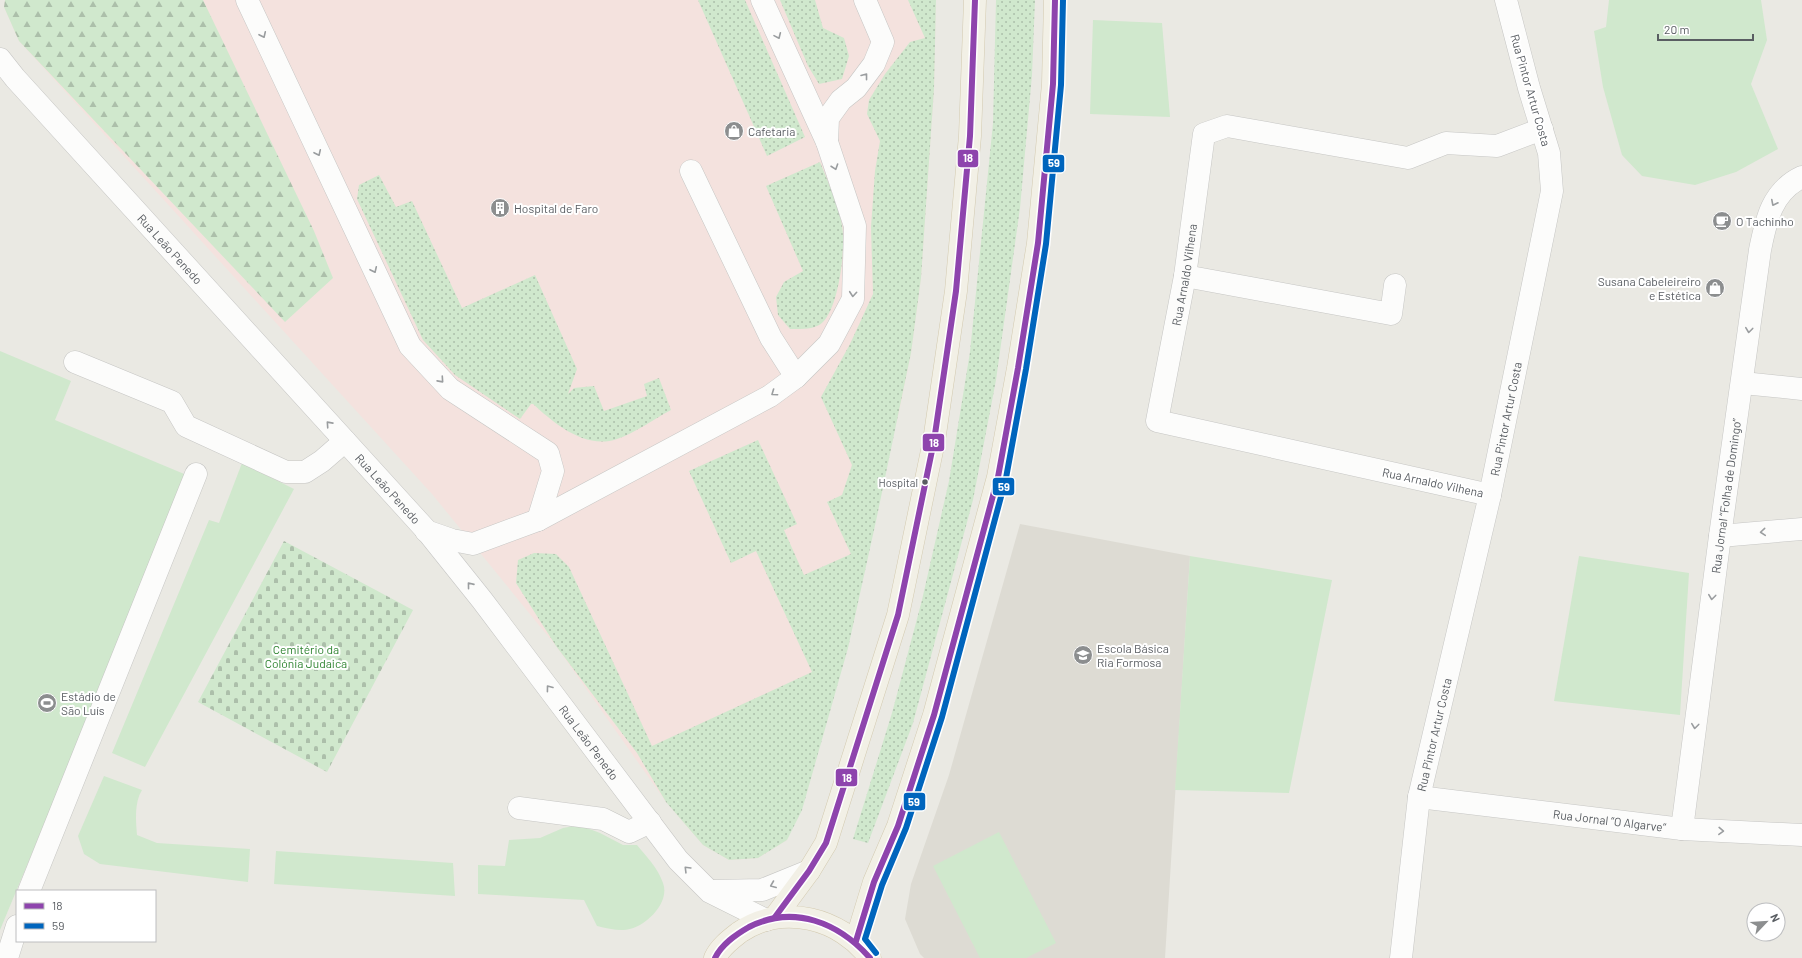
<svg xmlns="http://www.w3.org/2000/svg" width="1802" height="958" font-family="Barlow,sans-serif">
  <defs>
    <pattern id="forest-firs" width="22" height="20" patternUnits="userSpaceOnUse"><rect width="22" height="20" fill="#d0e8cd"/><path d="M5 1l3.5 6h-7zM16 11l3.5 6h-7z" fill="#acbfaa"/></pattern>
    <pattern id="cemetery-stones" width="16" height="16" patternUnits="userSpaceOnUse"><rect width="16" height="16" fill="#d0e8cd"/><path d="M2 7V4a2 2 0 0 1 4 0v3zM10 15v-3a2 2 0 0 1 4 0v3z" fill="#acbfaa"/></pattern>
    <pattern id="park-dots" width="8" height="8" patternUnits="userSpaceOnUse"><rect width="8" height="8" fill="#d0e8cd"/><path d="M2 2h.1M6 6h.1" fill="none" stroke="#acbfaa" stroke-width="1.8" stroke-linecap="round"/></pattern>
  </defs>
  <rect width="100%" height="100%" fill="#eae9e3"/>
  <polygon fill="#dddbd3" points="1020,524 1190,556 1165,958 924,958 920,954 905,919 911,884 949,775"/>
  <polygon fill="#f4e2de" points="5,0 936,0 934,89 921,278 911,353 899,412 787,840 758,858 729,860 703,845 666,802 556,646 432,494 19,41 4,7"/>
  <g fill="#d0e8cd">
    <polygon points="1609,0 1761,0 1767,40 1751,84 1778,149 1736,172 1695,185 1642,176 1622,155 1603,87 1594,31 1606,27"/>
    <polygon points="1093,20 1162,23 1170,117 1090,114"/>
    <polygon points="0,351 71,381 55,420 189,476 0,930"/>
    <polygon points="242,463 294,489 145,767 112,753 209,520 219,523"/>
    <polygon points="1190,556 1332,580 1289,793 1175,790"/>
    <polygon points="1579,556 1689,573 1680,715 1554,701"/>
    <path d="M104,776L142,790C134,803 136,821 137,835L157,843L250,849L248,882L100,864L84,854L78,836Z"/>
    <path d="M579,825L600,833L623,845H637C646,856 658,868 663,883C671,904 642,931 622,930C614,930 605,928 597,926L584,900L478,894V865L505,866L509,840L540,838L563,828Z"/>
    <polygon points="999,832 1056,943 1026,958 980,958 933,866"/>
    <polygon points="276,851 453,863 455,896 274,884"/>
  </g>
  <polygon fill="url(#forest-firs)" points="5,0 203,0 314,231 333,278 285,322 19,41 4,7"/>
  <polygon fill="url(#cemetery-stones)" points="284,541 413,610 327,772 198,702"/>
  <g fill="url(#park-dots)">
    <polygon points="698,0 745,0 805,137 767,156"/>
    <polygon points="780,0 815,0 823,28 844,38 849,56 842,79 819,84 808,66"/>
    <polygon points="908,0 936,0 934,89 921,278 911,353 876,521 848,648 802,810 787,840 758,858 729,860 703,845 666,802 637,753 556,646 516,583 518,560 534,553 556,554 569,567 652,746 812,672 756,551 731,563 689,471 758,440 797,524 784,530 804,575 851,554 827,502 842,495 852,465 821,397 850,344 873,294 871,227 875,171 880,141 867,114 869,100 885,74 910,42 925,38"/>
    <polygon points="996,0 1035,0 1032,75 1020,208 996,380 973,500 913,723 868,843 853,839 892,713 922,600 949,481 970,352 993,123"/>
    <path d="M820,162C828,182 838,204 842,225C846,248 839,306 823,322C815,330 801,329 790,329L778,315L776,297L784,282L803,271L766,186Z"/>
    <path d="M379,175L396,207L412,201L462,308L535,275L577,369L568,394L574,388L594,386L604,411L647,396L644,384L659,378L671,410C654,419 635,433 617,439C585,450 554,423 533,404H531L520,419L455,375L423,340L357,199L359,185Z"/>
  </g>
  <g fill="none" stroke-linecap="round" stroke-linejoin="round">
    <defs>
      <g id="minor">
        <polyline points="247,0 410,346 450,389 548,453 553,471 538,520"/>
        <path id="s1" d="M0,59L15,78L426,530L482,600L678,860L710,892L766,920"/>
        <polyline points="827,142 828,118 841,100 856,88 874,64 883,42 865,0"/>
        <polyline points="691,171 771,338 796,377"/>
        <polyline points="1185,276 1391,314 1395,285"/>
        <polyline points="75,362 172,402 186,426 286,472 305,472 322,461 345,441"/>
        <polyline points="1743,383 1802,389"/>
        <path id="s2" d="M1490,495L1157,421L1185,276L1204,134L1227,126L1408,158L1446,143L1497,146L1542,129"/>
        <polyline points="426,531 452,540 473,544 538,520 770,396 796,377 829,344 853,299 855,226 827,142 762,0"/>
        <polyline points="1720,536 1802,529"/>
        <path id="s3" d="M1419,797L1682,829L1802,835"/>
        <polyline points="519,808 603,819 629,832 650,822"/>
        <path id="s4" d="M1682,829L1720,536L1760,250C1766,220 1772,191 1802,177"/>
        <polyline points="29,891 196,474"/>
        <polyline points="714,891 762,890 809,871"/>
        <polyline points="7,958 17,926"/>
        <path id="s5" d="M1401,958L1419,797L1490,495L1552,191L1549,153L1529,88L1506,0"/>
      </g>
      <g id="major">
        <polyline points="775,917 809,871 826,843 898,615 934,441 956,291 970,136 975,0"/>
        <polyline points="856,941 874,882 898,826 934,715 998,477 1018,368 1038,243 1053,84 1055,0"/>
        <path d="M715,958C720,947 731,939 740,932C783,903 841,918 870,958"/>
      </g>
    </defs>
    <use href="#minor" stroke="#c6c6c4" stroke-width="23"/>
    <use href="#major" stroke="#d3cab0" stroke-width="23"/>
    <use href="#minor" stroke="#fcfcfb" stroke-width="22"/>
    <use href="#major" stroke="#f2f0e6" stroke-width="22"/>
    <defs>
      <g id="bus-1">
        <polyline points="775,917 809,871 826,843 898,615 934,441 956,291 970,136 975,0"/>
        <polyline points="856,941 874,882 898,826 934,715 998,477 1018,368 1038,243 1053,84 1055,0"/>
        <path d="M715,958C722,944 735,935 749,927C794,904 839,923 870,958"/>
      </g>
      <polyline id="bus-2" points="876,953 865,939 882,885 906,828 942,717 1006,478 1026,369 1046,244 1061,85 1063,0"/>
    </defs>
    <use href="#bus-1" stroke="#fff" stroke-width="9"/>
    <use href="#bus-2" stroke="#fff" stroke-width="9"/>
    <use href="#bus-1" stroke="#8e44ad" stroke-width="6"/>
    <use href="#bus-2" stroke="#0065bd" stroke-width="6"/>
  </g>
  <defs><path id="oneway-chevron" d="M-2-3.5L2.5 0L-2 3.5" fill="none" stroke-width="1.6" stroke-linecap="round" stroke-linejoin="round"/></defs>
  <g stroke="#9a9d9f">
    <use href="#oneway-chevron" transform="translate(263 35) rotate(65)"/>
    <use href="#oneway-chevron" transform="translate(778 36) rotate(66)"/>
    <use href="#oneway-chevron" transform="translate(865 76) rotate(-52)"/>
    <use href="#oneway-chevron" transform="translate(318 153) rotate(65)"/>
    <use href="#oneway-chevron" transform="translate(835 167) rotate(71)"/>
    <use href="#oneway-chevron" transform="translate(1774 203) rotate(117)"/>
    <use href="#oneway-chevron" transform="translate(374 270) rotate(65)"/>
    <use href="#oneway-chevron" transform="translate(853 294) rotate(95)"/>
    <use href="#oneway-chevron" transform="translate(1749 330) rotate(97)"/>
    <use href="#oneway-chevron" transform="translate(441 380) rotate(48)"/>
    <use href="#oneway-chevron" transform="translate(774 393) rotate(145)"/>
    <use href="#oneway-chevron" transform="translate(329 424) rotate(-132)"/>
    <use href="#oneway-chevron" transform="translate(1763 532) rotate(175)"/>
    <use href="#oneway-chevron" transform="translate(470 585) rotate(-129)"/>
    <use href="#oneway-chevron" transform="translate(1712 597) rotate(97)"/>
    <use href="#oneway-chevron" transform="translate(549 688) rotate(-127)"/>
    <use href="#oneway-chevron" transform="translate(1695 726) rotate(97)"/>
    <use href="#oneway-chevron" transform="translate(1721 831) rotate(2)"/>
    <use href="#oneway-chevron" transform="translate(687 869) rotate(-135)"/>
    <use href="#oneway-chevron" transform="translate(773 885) rotate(158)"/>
  </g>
  <defs>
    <symbol id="shop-disc" viewBox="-11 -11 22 22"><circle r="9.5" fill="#8c8e8f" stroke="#fff"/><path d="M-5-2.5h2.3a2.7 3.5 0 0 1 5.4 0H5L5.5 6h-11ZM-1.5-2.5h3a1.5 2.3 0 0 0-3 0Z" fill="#fff"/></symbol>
    <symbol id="building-disc" viewBox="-11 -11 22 22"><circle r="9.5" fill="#8c8e8f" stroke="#fff"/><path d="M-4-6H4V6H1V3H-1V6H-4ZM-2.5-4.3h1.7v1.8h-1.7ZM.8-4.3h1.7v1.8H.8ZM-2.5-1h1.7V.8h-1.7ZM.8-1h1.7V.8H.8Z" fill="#fff"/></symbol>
    <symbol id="cafe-disc" viewBox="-11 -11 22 22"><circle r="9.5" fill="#8c8e8f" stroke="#fff"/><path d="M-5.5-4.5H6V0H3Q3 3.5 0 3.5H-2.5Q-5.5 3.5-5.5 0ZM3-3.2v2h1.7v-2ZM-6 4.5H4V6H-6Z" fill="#fff"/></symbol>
    <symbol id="school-disc" viewBox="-11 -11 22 22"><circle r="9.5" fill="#8c8e8f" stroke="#fff"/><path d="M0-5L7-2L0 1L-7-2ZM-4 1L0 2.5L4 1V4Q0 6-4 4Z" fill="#fff"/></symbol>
    <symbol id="stadium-disc" viewBox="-11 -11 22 22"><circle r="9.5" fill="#8c8e8f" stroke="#fff"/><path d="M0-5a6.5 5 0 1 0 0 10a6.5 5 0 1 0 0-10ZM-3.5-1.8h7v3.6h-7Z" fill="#fff"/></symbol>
  </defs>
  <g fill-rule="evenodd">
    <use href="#shop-disc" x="723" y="120" width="22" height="22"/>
    <use href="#building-disc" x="489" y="197" width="22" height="22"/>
    <use href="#cafe-disc" x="1711" y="210" width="22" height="22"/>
    <use href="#shop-disc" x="1704" y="277" width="22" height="22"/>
    <use href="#school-disc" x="1072" y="644" width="22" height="22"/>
    <use href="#stadium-disc" x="36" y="692" width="22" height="22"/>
  </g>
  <circle fill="#595d62" stroke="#fff" stroke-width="1.5" cx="925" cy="482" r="3.5"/>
  <g text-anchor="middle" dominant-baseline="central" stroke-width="4" stroke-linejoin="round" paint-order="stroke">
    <g font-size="11" fill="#595d62" stroke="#fff" text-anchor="end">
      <text x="918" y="482">Hospital</text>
    </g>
    <g font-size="12" fill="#595d62" stroke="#fff">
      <text transform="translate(1531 90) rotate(74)">Rua Pintor Artur Costa</text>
      <text stroke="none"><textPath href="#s1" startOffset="255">Rua Leão Penedo</textPath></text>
      <text stroke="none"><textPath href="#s2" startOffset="490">Rua Arnaldo Vilhena</textPath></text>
      <text stroke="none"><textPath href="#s5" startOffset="550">Rua Pintor Artur Costa</textPath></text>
      <text transform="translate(1433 482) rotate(12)">Rua Arnaldo Vilhena</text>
      <text stroke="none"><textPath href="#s1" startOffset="579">Rua Leão Penedo</textPath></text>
      <text stroke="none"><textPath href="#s4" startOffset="336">Rua Jornal “Folha de Domingo”</textPath></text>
      <text stroke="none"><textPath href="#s5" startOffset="226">Rua Pintor Artur Costa</textPath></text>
      <text stroke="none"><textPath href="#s1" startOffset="903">Rua Leão Penedo</textPath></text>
      <text stroke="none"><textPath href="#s3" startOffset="192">Rua Jornal “O Algarve”</textPath></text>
    </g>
    <g font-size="12" fill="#595d62" stroke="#fff" text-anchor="start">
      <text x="748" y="131">Cafetaria</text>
      <text x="514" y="208">Hospital de Faro</text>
      <text x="1736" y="221">O Tachinho</text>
      <text x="1701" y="281" text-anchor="end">Susana Cabeleireiro<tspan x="1701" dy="14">e Estética</tspan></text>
      <text x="1097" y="648">Escola Básica<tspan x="1097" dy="14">Ria Formosa</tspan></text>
      <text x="61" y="696">Estádio de<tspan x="61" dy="14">São Luís</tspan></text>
    </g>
    <g font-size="12" fill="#2f8431" stroke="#fff">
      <text x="306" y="649">Cemitério da<tspan x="306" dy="14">Colónia Judaica</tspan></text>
    </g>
  </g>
  <g stroke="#fff" stroke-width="1.5">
    <rect x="957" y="149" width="22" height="19" rx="4" fill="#8e44ad"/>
    <rect x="1042" y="154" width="23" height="19" rx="4" fill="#0065bd"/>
    <rect x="922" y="433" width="23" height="19" rx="4" fill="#8e44ad"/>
    <rect x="992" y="477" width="23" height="19" rx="4" fill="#0065bd"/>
    <rect x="835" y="768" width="23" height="19" rx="4" fill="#8e44ad"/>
    <rect x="903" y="792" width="23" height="19" rx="4" fill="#0065bd"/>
  </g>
  <g font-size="11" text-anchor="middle" font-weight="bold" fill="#fff">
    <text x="968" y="162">18</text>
    <text x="1054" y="167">59</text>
    <text x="934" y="447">18</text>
    <text x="1004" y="491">59</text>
    <text x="847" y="782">18</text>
    <text x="914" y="806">59</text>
  </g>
  <rect x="16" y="890" width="140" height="52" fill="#ffffff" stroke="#bdbec0"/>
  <rect x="24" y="903" width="20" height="6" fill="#8e44ad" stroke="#bdbec0"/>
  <text x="52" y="910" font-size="12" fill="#595d62">18</text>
  <rect x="24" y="923" width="20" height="6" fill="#0065bd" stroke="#bdbec0"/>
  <text x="52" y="930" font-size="12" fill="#595d62">59</text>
  <g transform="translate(1766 922) rotate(65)"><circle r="19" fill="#ffffff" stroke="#bdbec0"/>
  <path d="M0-3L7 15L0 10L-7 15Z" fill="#8c8e8f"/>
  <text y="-6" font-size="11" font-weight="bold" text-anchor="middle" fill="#595d62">N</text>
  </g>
  <path d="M1658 34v6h95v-6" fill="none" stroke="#595d62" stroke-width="2"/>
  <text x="1664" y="34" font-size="12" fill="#595d62" stroke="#ffffff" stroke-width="3" paint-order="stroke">20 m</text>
</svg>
